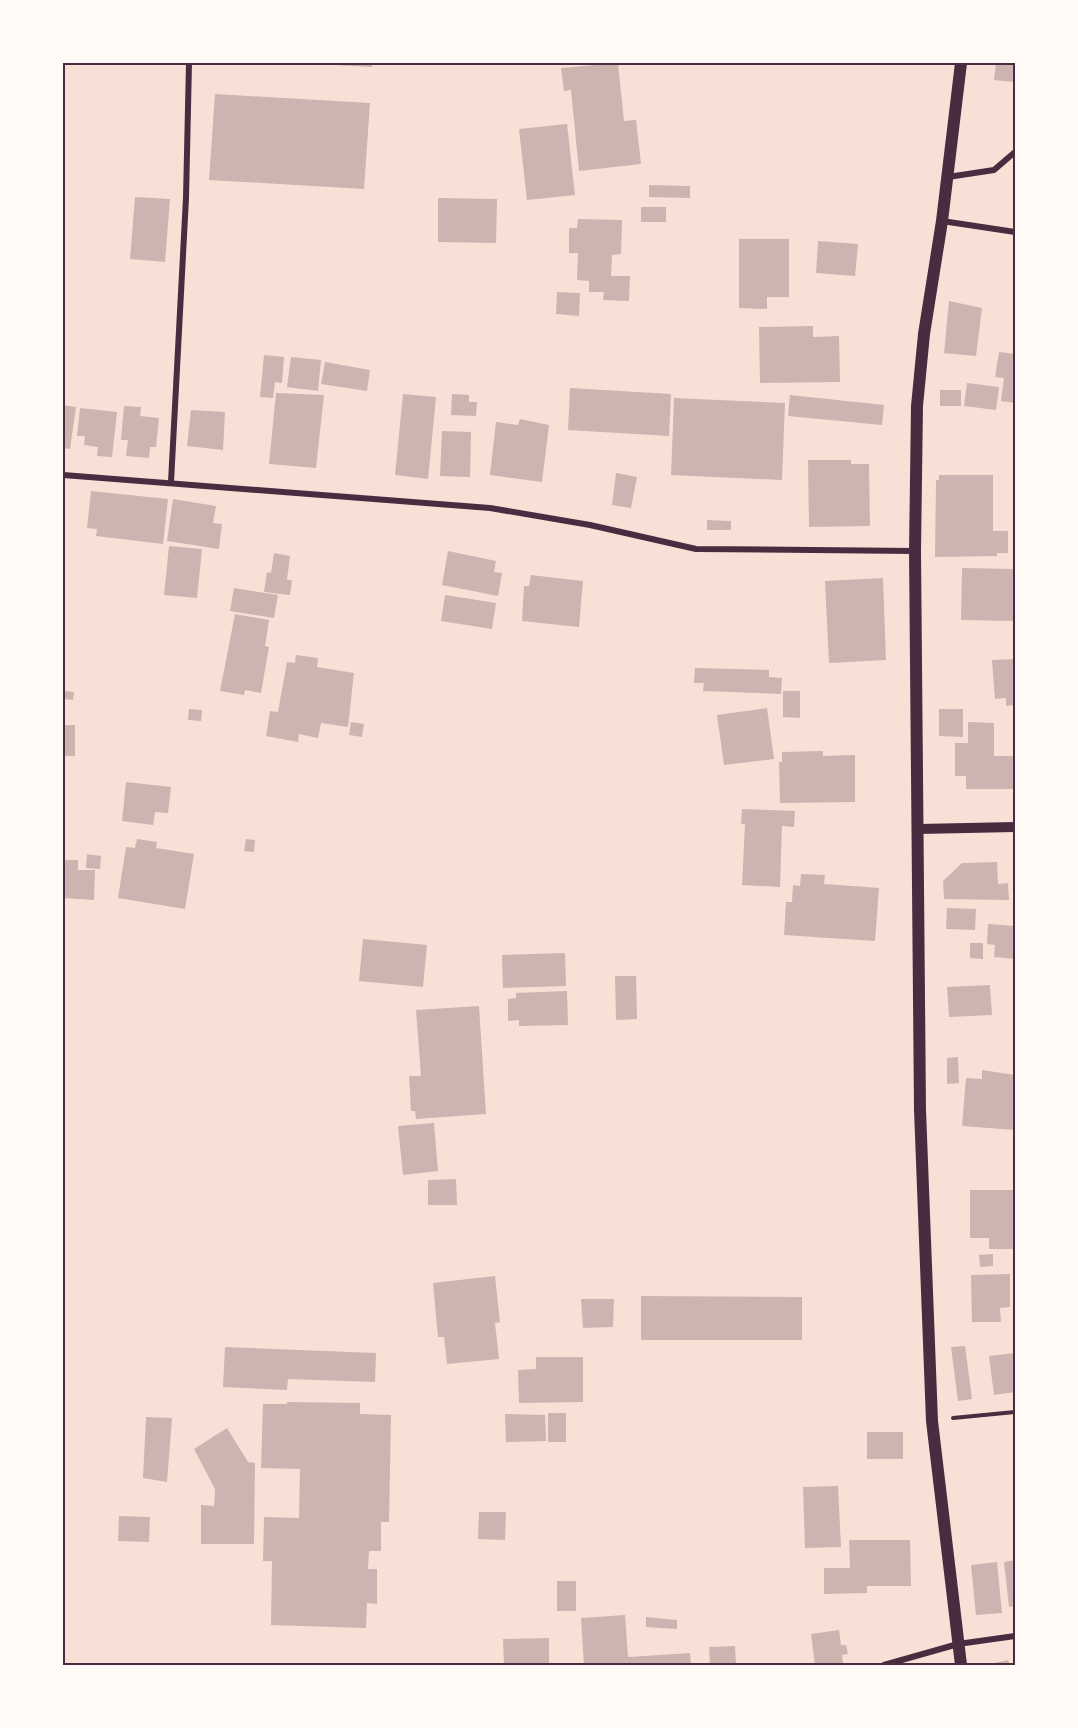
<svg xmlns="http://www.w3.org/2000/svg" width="1078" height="1728" font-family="'DM Sans',sans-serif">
  <rect width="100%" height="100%" fill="#f7e1d7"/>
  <g fill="#ccb4b1">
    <polygon points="335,63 372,63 372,67 335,65"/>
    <polygon points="618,63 624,121 636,120 641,164 579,171 571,90 564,91 561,68"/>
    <polygon points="996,63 1015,63 1015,82 994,80"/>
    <polygon points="215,94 370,103 364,189 209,180"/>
    <polygon points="567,124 575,195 527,200 519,129"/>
    <polygon points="649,185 690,186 690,198 649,197"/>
    <polygon points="135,197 170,199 165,262 130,259"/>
    <polygon points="438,198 497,199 496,243 438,242"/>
    <rect x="641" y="207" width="25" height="15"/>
    <polygon points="578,219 622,220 621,254 612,255 611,276 630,276 629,301 603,300 604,292 589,292 589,281 577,280 578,253 569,253 569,228 577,228"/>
    <polygon points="739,239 789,239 789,297 767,297 767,309 739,308"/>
    <polygon points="818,241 858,244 855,276 816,273"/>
    <polygon points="557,292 580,293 579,316 556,314"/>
    <polygon points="949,301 982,308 976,356 944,353"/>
    <polygon points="813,326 813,337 839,336 840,382 760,383 759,327"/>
    <polygon points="999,352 1015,354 1015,403 1001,401 1004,378 995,377"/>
    <polygon points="264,355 284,357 282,383 275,382 273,398 260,397"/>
    <polygon points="291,357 321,360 318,391 287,387"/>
    <polygon points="325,362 370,370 367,391 321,384"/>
    <polygon points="967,383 999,387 996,410 964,406"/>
    <polygon points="570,388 671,394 669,436 568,430"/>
    <rect x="940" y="390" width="21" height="16"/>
    <polygon points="276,393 324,395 316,468 269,464"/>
    <polygon points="403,394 436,397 428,479 395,475"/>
    <polygon points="452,394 469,395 469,402 477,402 476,416 451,415"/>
    <polygon points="790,395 884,405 882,425 788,416"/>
    <polygon points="674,398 785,403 782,480 671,475"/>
    <polygon points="63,405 76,407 70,449 63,448"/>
    <polygon points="124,406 141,407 140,416 159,418 156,447 150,447 149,458 126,456 128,440 121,440"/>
    <polygon points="80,408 117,412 112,457 97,456 98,447 84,445 85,436 77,436"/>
    <polygon points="191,410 225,412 223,450 187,446"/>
    <polygon points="520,419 549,425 542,482 490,475 496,422 518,425"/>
    <polygon points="442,431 471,432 470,477 440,476"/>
    <polygon points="808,460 851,460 851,464 869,464 870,526 809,527"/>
    <polygon points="616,473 637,477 631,508 612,505"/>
    <polygon points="939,475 993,475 993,531 1008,531 1008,553 997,553 997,556 935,557 936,480 939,480"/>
    <polygon points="91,491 168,499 163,544 96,536 97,529 87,528"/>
    <polygon points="173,499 216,506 213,523 222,524 219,549 167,541"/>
    <polygon points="707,520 731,521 731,530 707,530"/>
    <polygon points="169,546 202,549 197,598 164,595"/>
    <polygon points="448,551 496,561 494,572 502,573 498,596 442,585"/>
    <polygon points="274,553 290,556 287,580 292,580 290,595 264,592 267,572 271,573"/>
    <polygon points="962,568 1015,569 1015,621 961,620"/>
    <polygon points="531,575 583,581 579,627 522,621 524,586 529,586"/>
    <polygon points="883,578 886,660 829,663 825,581"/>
    <polygon points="234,588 278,595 274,618 230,611"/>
    <polygon points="445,595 496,603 492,629 441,621"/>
    <polygon points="235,614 269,620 265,646 269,647 261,693 245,690 244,695 220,691"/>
    <polygon points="296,655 318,658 317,667 354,673 348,727 321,723 318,738 299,734 298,742 266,736 270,711 278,712 287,662 295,663"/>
    <polygon points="1015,659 1015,705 1006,706 1006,698 995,699 992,660"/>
    <polygon points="695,668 769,670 769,677 782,678 781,694 703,691 704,683 694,683"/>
    <polygon points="63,691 74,692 73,700 63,699"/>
    <polygon points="783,691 800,691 800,718 783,717"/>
    <polygon points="767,708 774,759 724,765 717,715"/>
    <polygon points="189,709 202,710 201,721 188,720"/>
    <polygon points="939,709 963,709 963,737 939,736"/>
    <polygon points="351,722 364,724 362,737 349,735"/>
    <polygon points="968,722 994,723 994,756 1015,756 1015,789 966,789 966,776 955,776 955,743 968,743"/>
    <polygon points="65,725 75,725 75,756 64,756"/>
    <polygon points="823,751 823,756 855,755 855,802 780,803 779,762 782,762 782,752"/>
    <polygon points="126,782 171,787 168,813 155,812 153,825 122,821"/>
    <polygon points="742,809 795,811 794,827 782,826 780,887 742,885 745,824 741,824"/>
    <polygon points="137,839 157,842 156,848 194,854 185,909 118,898 126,847 135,848"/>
    <polygon points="246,839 255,840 254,852 244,851"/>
    <polygon points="87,854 101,856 100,869 86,868"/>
    <polygon points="63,860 78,860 78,870 95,870 94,900 63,898"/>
    <polygon points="997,862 998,884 1008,883 1009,900 944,899 943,881 962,863"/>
    <polygon points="801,874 825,875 824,884 879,888 875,941 784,935 786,902 792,902 793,885 800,886"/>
    <polygon points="947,908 976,909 975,930 946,929"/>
    <polygon points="988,924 1015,926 1015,959 994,957 995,945 987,944"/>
    <polygon points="363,939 427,945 423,987 359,981"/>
    <polygon points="970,943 983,943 983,959 970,958"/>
    <polygon points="565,953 566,986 503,988 502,955"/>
    <polygon points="615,976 636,976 637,1019 616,1020"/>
    <polygon points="990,985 992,1015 949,1017 947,987"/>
    <polygon points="567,991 568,1025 519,1026 519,1020 508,1021 508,999 516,998 516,993"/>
    <polygon points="479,1006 486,1114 416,1119 415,1111 411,1111 409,1076 421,1076 416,1010"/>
    <polygon points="958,1057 959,1083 947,1084 947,1058"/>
    <polygon points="982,1070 1015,1075 1015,1130 962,1126 966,1078 982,1079"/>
    <polygon points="434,1123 438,1171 403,1175 398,1126"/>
    <polygon points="456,1179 457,1205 428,1205 428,1180"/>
    <polygon points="970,1190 1015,1190 1014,1249 989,1249 989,1238 970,1238"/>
    <polygon points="993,1254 993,1266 980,1267 979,1255"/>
    <polygon points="1010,1274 1010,1307 1000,1308 1001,1322 972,1322 971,1275"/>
    <polygon points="495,1276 500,1322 495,1323 499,1359 447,1364 444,1337 438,1337 433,1283"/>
    <polygon points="641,1296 802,1297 802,1340 641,1340"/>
    <polygon points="581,1299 614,1299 613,1327 583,1328"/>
    <polygon points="965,1346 972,1399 958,1401 951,1347"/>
    <polygon points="225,1347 376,1353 375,1382 288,1379 287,1390 223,1387"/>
    <polygon points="1015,1353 1015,1392 994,1395 989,1356"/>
    <polygon points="536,1357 583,1357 583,1402 519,1403 518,1370 536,1369"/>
    <polygon points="287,1402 360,1403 360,1414 391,1415 389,1522 381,1522 381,1551 369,1551 368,1569 377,1569 377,1604 367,1603 366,1628 271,1625 272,1561 263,1561 264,1517 299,1518 300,1469 261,1468 263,1404 287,1404"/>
    <rect x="548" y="1413" width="18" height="29"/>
    <polygon points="505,1414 545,1415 546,1441 506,1442"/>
    <polygon points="146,1417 172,1418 167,1482 143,1478"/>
    <polygon points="227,1428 248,1462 255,1463 254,1544 201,1544 201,1505 214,1506 215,1489 194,1449"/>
    <rect x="867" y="1432" width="36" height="27"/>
    <polygon points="838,1486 841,1547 805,1548 803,1487"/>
    <polygon points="479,1512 506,1512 505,1540 478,1539"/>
    <polygon points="119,1516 150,1517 149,1542 118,1541"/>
    <polygon points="849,1540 910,1540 911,1586 867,1586 867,1593 824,1594 824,1568 850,1568"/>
    <polygon points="1015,1560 1015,1606 1009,1607 1004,1562"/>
    <polygon points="997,1562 1002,1613 976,1615 971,1565"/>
    <rect x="557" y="1581" width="19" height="30"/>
    <polygon points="625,1615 628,1657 690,1653 691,1665 584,1665 581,1618"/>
    <polygon points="646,1617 677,1620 677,1629 646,1627"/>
    <polygon points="839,1630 841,1645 846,1645 848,1654 842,1655 843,1664 815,1665 811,1634"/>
    <polygon points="549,1638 549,1665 504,1665 503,1639"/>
    <polygon points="735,1646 736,1665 710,1665 709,1647"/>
    <polygon points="1008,1660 1010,1665 990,1665 990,1664"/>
  </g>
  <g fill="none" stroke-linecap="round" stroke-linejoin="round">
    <polyline stroke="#4a2c40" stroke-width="4" points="953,1418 1015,1412"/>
    <g stroke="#4a2c40" stroke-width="6">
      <polyline points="948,177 994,170 1015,152"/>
      <polyline points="942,221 1015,232"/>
      <polyline points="63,475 490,508 590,525 696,549 915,551"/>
      <polyline points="171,482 186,198 189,63"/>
      <polyline points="884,1665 958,1644 1015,1636"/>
    </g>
    <polyline stroke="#4a2c40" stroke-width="10" points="919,829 1015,827"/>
    <polyline stroke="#4a2c40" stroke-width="12" points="961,1665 932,1421 920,1110 915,551 917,406 924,334 942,221 961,63"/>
  </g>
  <rect width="1078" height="1728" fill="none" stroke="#fffaf5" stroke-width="129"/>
  <rect x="64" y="64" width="950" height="1600" fill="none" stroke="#4a2c40" stroke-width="2"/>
</svg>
